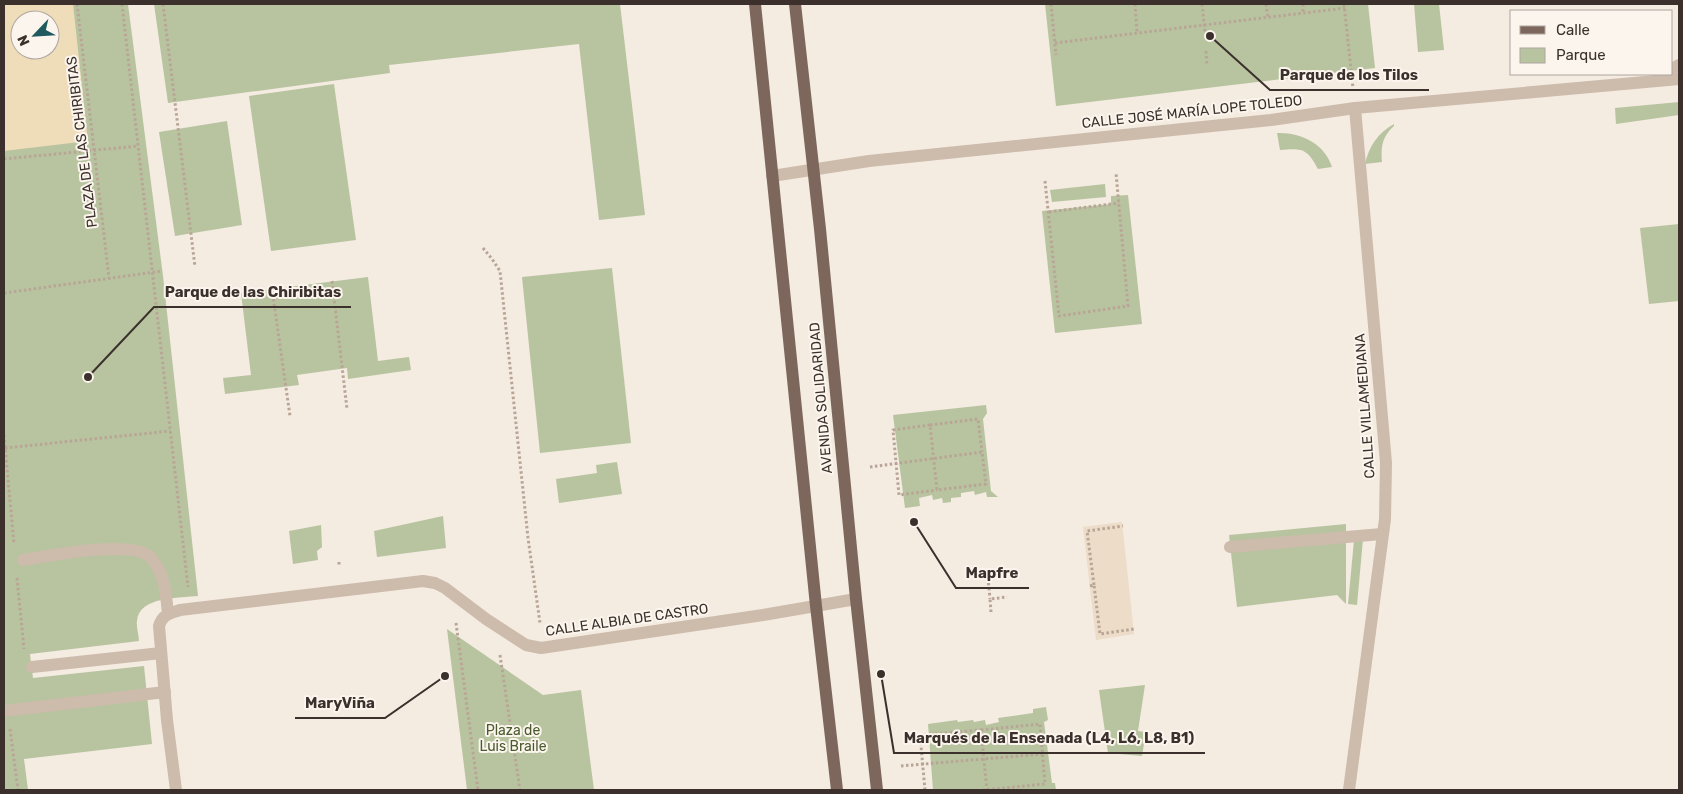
<svg xmlns="http://www.w3.org/2000/svg" width="1683" height="794" font-family="Rubik,sans-serif">
  <rect width="100%" height="100%" fill="#f4ebe1"/>
  <g fill="#b8c4a0" fill-rule="evenodd">
    <path d="M4,4H128L163,276L198,596C180,598 139,596 137,621C136,627 139,635 139,641L30,654L33,678L144,666L152,744L24,759L28,790H4ZM20,20H50V50H20Z"/>
    <polygon points="154,4 620,4 645,215 599,220 579,44 389,65 390,73 168,103"/>
    <polygon points="1045,4 1368,4 1375,68 1056,106"/>
    <polygon points="1414,4 1439,4 1444,50 1418,52"/>
    <polygon points="334,84 356,240 271,251 249,96"/>
    <polygon points="1679,102 1679,115 1616,124 1615,108"/>
    <polygon points="227,121 242,225 175,236 159,132"/>
    <path d="M1394,124V126C1382,137 1381,146 1382,162L1365,164C1369,146 1378,133 1394,124Z"/>
    <path d="M1277,133C1301,132 1325,144 1332,167L1318,169C1307,148 1302,148 1280,150Z"/>
    <polygon points="1105,184 1106,197 1052,202 1050,190"/>
    <polygon points="1128,195 1142,324 1055,333 1042,211 1111,204 1111,196"/>
    <polygon points="1679,224 1679,301 1649,304 1640,228"/>
    <polygon points="612,268 631,443 540,453 522,277"/>
    <polygon points="368,277 378,361 409,357 411,370 348,379 347,368 297,375 299,385 225,394 223,378 251,375 241,293"/>
    <polygon points="986,405 987,413 983,419 991,491 998,497 987,497 986,492 975,495 974,491 961,493 961,497 951,498 951,502 943,503 942,498 933,500 932,495 919,498 920,506 905,508 893,415"/>
    <polygon points="617,462 622,494 559,503 556,479 597,473 596,465"/>
    <polygon points="443,516 446,548 377,557 374,531"/>
    <polygon points="1346,524 1346,604 1337,595 1237,607 1229,535"/>
    <polygon points="321,525 322,547 317,551 318,560 293,564 289,531"/>
    <polygon points="1363,539 1357,605 1348,604 1354,540"/>
    <polygon points="447,629 543,695 581,690 594,790 467,790"/>
    <polygon points="1145,685 1138,731 1146,732 1142,756 1108,753 1099,690"/>
    <polygon points="1046,707 1048,720 1044,722 1052,783 1055,783 1056,790 933,790 928,724 957,720 958,722 973,720 974,722 985,720 986,725 999,722 998,718 1033,713 1033,709"/>
  </g>
  <path fill="#efdcb8" fill-rule="evenodd" d="M4,4H73L88,141L4,151ZM20,20H50V50H20Z"/>
  <polygon fill="#ecdcc8" points="1122,522 1134,634 1096,640 1083,527"/>
  <g fill="none" stroke-linecap="round" stroke-linejoin="round">
    <g stroke="#b9a596" stroke-width="3" stroke-dasharray="2.5 2.5" stroke-linecap="butt">
      <polyline points="77,4 109,278"/>
      <polyline points="122,4 188,587"/>
      <polyline points="163,4 195,267"/>
      <polyline points="1051,4 1056,55"/>
      <polyline points="1135,4 1137,32"/>
      <polyline points="1202,4 1205,32"/>
      <polyline points="1266,4 1268,18"/>
      <polyline points="1303,4 1303,14"/>
      <polyline points="1344,4 1353,88"/>
      <polyline points="1055,43 1345,8"/>
      <polyline points="1206,51 1207,66"/>
      <polyline points="4,159 138,146"/>
      <polyline points="1045,181 1059,316 1128,306 1116,173"/>
      <polyline points="1049,212 1119,203"/>
      <polyline points="483,248 492,259 500,271 528,538 540,623"/>
      <polyline points="332,281 347,409"/>
      <polyline points="272,289 290,416"/>
      <polyline points="4,293 162,271"/>
      <polyline points="930,425 978,419 982,452"/>
      <polyline points="4,435 14,544"/>
      <polyline points="5,448 170,431"/>
      <path d="M870,467C907,462 945,457 982,452L986,484L937,490L930,425L893,430L899,495L937,490"/>
      <polyline points="339,562 339,567"/>
      <polyline points="17,578 24,649"/>
      <polyline points="988,578 990,599"/>
      <polyline points="1094,585 1087,531 1123,526"/>
      <polyline points="1090,586 1094,585 1100,634 1134,629"/>
      <polyline points="991,612 990,599 1007,597"/>
      <polyline points="456,623 478,790"/>
      <polyline points="500,655 520,790"/>
      <polyline points="10,729 18,790"/>
      <polyline points="981,730 1040,724 1045,784 983,790"/>
      <polyline points="901,766 1042,754"/>
      <polyline points="925,790 920,735 981,730 987,790"/>
    </g>
    <g stroke="#cdbbac" stroke-width="12">
      <polyline points="1672,69 1679,65"/>
      <polyline points="772,176 869,161 1271,120 1355,108 1679,79"/>
      <polyline points="1230,547 1382,534"/>
      <path d="M23,560C48,556 136,538 152,559C165,575 166,594 168,614"/>
      <polyline points="32,667 161,653"/>
      <polyline points="4,711 165,692"/>
      <path d="M176,790L167,720L159,626C163,614 169,614 180,610L423,581L435,583L445,588L486,619L526,645L541,648L763,615L856,599"/>
      <polyline points="1349,790 1385,519 1386,463 1355,108"/>
    </g>
    <g stroke="#7d675c" stroke-width="12">
      <polyline points="755,4 816,606 837,790"/>
      <polyline points="795,4 820,229 856,599 877,790"/>
    </g>
  </g>
  <g text-anchor="middle" dominant-baseline="central" stroke-width="4" stroke-linejoin="round" paint-order="stroke">
    <g font-size="14" fill="#3b302b" stroke="#fbf5ee">
      <text transform="translate(1192 112) rotate(-6)">CALLE JOSÉ MARÍA LOPE TOLEDO</text>
      <text transform="translate(82 142) rotate(-97)">PLAZA DE LAS CHIRIBITAS</text>
      <text transform="translate(821 398) rotate(-95)">AVENIDA SOLIDARIDAD</text>
      <text transform="translate(1365 406) rotate(-94)">CALLE VILLAMEDIANA</text>
      <text transform="translate(627 620) rotate(-8)">CALLE ALBIA DE CASTRO</text>
    </g>
    <g font-size="14" fill="#4a5a2e" stroke="#fbf5ee">
      <text x="513" y="730">Plaza de<tspan x="513" dy="16">Luis Braile</tspan></text>
    </g>
  </g>
  <path fill="none" stroke="#3b302b" stroke-width="2" d="M1210 36L1270 90H1429M88 377L154 307H351M914 522L956 588H1029M445 676L385 718H295M881 674L894 753H1205"/>
  <g fill="#3b302b" stroke="#fbf5ee" stroke-width="2">
    <circle cx="1210" cy="36" r="5"/>
    <circle cx="88" cy="377" r="5"/>
    <circle cx="914" cy="522" r="5"/>
    <circle cx="445" cy="676" r="5"/>
    <circle cx="881" cy="674" r="5"/>
  </g>
  <g font-size="15" text-anchor="middle" font-weight="bold" fill="#3b302b" stroke="#fbf5ee" stroke-width="4" stroke-linejoin="round" paint-order="stroke">
    <text x="1349" y="80">Parque de los Tilos</text>
    <text x="253" y="297">Parque de las Chiribitas</text>
    <text x="992" y="578">Mapfre</text>
    <text x="340" y="708">MaryViña</text>
    <text x="1049" y="743">Marqués de la Ensenada (L4, L6, L8, B1)</text>
  </g>
  <rect width="1683" height="794" fill="none" stroke="#3b302b" stroke-width="10"/>
  <rect x="1510" y="10" width="162" height="65" fill="#fbf5ee" stroke="#aea6a0"/>
  <rect x="1520" y="26" width="25" height="8" fill="#7d675c" stroke="#aea6a0"/>
  <text x="1556" y="35" font-size="15" fill="#3b302b">Calle</text>
  <rect x="1520" y="48" width="25" height="15" fill="#b8c4a0" stroke="#aea6a0"/>
  <text x="1556" y="60" font-size="15" fill="#3b302b">Parque</text>
  <g transform="translate(35 35) rotate(245)"><circle r="24" fill="#fbf5ee" stroke="#aea6a0"/>
  <path d="M0-4L9 19L0 12L-9 19Z" fill="#1f5a5e"/>
  <text y="-8" font-size="14" font-weight="bold" text-anchor="middle" fill="#3b302b">N</text>
  </g>
</svg>
